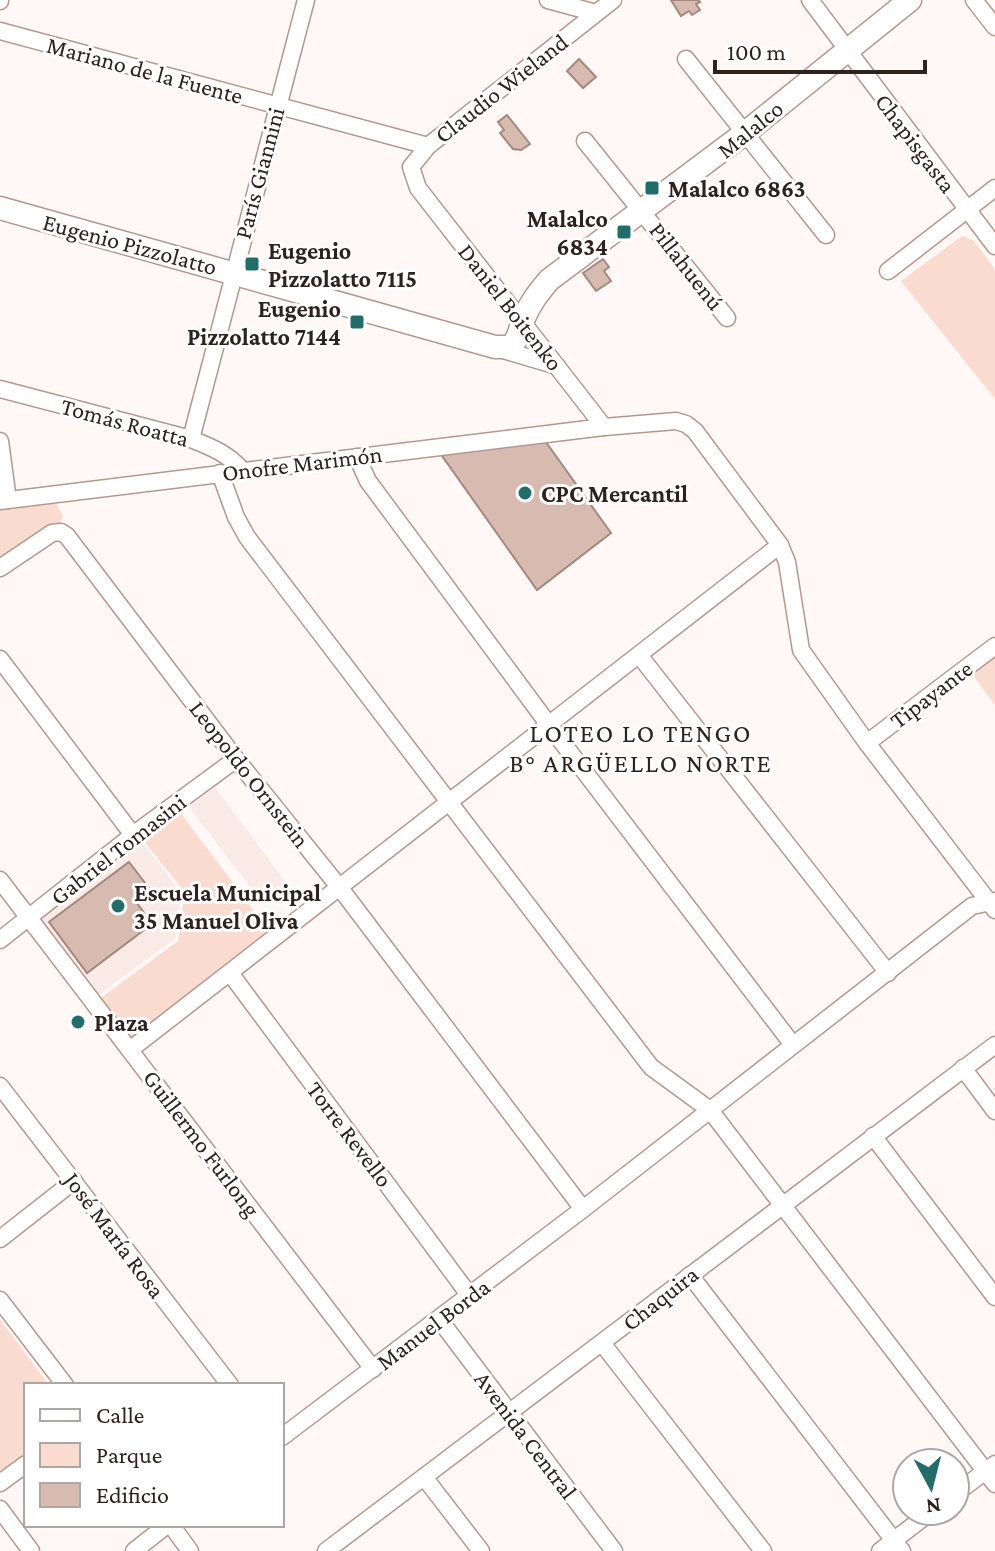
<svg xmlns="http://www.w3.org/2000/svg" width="995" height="1551" font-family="'Crimson Pro',serif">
  <rect width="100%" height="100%" fill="#fff8f6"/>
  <g fill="#faeae5">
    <polygon points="215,787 289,887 264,905 189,807"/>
    <polygon points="141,841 181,892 175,939 97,996 38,920"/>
  </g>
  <g fill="#fadbcf">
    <polygon points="962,236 973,240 995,269 995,399 901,281"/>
    <polygon points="52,493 63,517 59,523 0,561 0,501"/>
    <polygon points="995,658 995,705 973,675"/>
    <polygon points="179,811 273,936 132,1044 98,1000 178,941 185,892 143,840"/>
    <polygon points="0,1320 49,1385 26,1385 26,1461 0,1480"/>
  </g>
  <g fill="#d8bbb0" stroke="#a3887e" stroke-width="2">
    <polygon points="671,0 698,0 700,2 696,4 700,10 692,15 689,11 681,16"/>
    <polygon points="579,59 596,77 583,88 567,71"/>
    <polygon points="507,115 530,144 521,150 513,149 500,133 504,130 498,122"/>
    <polygon points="603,259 609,267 604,271 611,281 596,291 583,273"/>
    <polygon points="543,438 611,533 537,590 440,453"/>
    <polygon points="129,862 152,892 137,903 152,924 87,973 49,922"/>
  </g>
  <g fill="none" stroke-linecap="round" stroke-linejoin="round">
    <defs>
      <g id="street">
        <polyline points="548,0 596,13"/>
        <polyline points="810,0 995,246"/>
        <polyline points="974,0 995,27"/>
        <polyline points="0,1 0,0"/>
        <polyline points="0,31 428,146"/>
        <polyline points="686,59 826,235"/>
        <polyline points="585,141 727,318"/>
        <polyline points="888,271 995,188"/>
        <polyline points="500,349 557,366"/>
        <path d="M0,389L191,439C211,447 227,453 242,470"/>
        <polyline points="604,427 418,188 411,167 428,146 613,0"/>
        <polyline points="191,439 306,0"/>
        <polyline points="0,441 8,500"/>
        <polyline points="357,457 368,481 549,725 793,1045"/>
        <polyline points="220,473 236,517 247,537 651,1067 710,1110 995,1484"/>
        <polyline points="0,501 604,427 676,421 686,424 695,431 780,545 787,562 801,650 867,743 995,910"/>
        <polyline points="0,568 52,533 61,532 67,536 236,759 340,888 583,1209"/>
        <polyline points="639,655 888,973"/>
        <polyline points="0,659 133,835"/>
        <polyline points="867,743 995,646"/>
        <polyline points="0,880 373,1369"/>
        <polyline points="0,940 133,835 236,759"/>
        <polyline points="230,973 470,1296"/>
        <polyline points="131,1049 780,545"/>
        <polyline points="963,1068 995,1111"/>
        <polyline points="0,1086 230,1385"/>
        <polyline points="873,1136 995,1297"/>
        <polyline points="0,1239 74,1181"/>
        <polyline points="690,1275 902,1551"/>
        <polyline points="0,1300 65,1385"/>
        <polyline points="439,1319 614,1551"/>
        <polyline points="602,1343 763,1551"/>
        <polyline points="282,1437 583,1209 972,906 995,901"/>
        <polyline points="424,1477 481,1551"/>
        <polyline points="0,1483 26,1464"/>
        <polyline points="955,1494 995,1464"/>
        <polyline points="0,1509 31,1551"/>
        <polyline points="171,1525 190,1551"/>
        <polyline points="134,1551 167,1525"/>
        <polyline points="326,1551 995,1045"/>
        <polyline points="880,1551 932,1511"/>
      </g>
      <path id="secondary" d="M0,208L495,347H510C520,338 519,330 524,318C530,303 539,292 549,280L745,133L910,0"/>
    </defs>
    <use href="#street" stroke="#b4988e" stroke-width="19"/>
    <use href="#secondary" stroke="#b4988e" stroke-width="25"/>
    <use href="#street" stroke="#fff" stroke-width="16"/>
    <use href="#secondary" stroke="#fff" stroke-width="22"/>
  </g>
  <g fill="#226d69" stroke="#fff" stroke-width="3">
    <rect x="644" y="180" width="16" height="16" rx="4"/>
    <rect x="616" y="224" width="16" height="16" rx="4"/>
    <rect x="244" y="256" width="16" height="16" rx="4"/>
    <rect x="349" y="314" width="16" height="16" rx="4"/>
    <circle cx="525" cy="493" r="8"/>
    <circle cx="118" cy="906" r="8"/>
    <circle cx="78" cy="1022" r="8"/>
  </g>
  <g text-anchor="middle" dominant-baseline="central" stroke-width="6" stroke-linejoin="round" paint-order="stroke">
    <g font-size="24" fill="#2d221e" stroke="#fff">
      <text transform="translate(145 70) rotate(15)">Mariano de la Fuente</text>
      <text transform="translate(501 88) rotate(-38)">Claudio Wieland</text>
      <text transform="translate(750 129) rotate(-39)">Malalco</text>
      <text transform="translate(916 143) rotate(53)">Chapisgasta</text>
      <text transform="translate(259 173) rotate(-75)">París Giannini</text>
      <text transform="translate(130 244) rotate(15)">Eugenio Pizzolatto</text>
      <text transform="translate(687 266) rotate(52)">Pillahuenú</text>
      <text transform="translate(511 307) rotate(52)">Daniel Boitenko</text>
      <text transform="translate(125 422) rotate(15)">Tomás Roatta</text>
      <text transform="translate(302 463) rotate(-7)">Onofre Marimón</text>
      <text transform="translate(931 694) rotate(-37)">Tipayante</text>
      <text transform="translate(250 774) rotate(52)">Leopoldo Ornstein</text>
      <text transform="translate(118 849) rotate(-38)">Gabriel Tomasini</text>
      <text transform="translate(350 1134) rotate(53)">Torre Revello</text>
      <text transform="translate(202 1143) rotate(53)">Guillermo Furlong</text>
      <text transform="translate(115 1235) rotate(53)">José María Rosa</text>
      <text transform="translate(660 1298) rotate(-38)">Chaquira</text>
      <text transform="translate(433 1324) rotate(-37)">Manuel Borda</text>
      <text transform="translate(526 1435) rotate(53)">Avenida Central</text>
    </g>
    <g font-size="24" font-weight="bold" fill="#2d221e" stroke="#fff" text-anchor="start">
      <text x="668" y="188">Malalco 6863</text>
      <text x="608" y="218" text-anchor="end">Malalco<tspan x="608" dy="28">6834</tspan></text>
      <text x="268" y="250">Eugenio<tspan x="268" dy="28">Pizzolatto 7115</tspan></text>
      <text x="341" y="308" text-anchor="end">Eugenio<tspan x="341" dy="28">Pizzolatto 7144</tspan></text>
      <text x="541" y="493">CPC Mercantil</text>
      <text x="134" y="892">Escuela Municipal<tspan x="134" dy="28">35 Manuel Oliva</tspan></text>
      <text x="94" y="1022">Plaza</text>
    </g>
    <g font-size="26" letter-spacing="2" fill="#2d221e" stroke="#fff">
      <text x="641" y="733">LOTEO LO TENGO<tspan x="641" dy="30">B° ARGÜELLO NORTE</tspan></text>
    </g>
  </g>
  <rect x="24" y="1383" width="260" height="144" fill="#ffffff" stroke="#aba7a5" stroke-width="2"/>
  <rect x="40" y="1409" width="40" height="12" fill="#ffffff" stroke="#aba7a5" stroke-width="2"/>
  <text x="96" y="1423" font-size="24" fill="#2d221e">Calle</text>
  <rect x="40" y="1443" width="40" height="24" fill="#fadbcf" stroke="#aba7a5" stroke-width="2"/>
  <text x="96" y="1463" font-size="24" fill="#2d221e">Parque</text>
  <rect x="40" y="1483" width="40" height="24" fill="#d8bbb0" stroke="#aba7a5" stroke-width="2"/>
  <text x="96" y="1503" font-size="24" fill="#2d221e">Edificio</text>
  <g transform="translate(931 1487) rotate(173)"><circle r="38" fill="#ffffff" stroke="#aba7a5" stroke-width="2"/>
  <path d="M0-6L14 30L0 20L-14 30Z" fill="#226d69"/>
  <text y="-12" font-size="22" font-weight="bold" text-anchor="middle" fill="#2d221e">N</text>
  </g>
  <path d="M715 60v12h210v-12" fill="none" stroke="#2d221e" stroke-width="4"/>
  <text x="727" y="60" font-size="24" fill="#2d221e" stroke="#ffffff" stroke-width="6" paint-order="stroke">100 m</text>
</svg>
